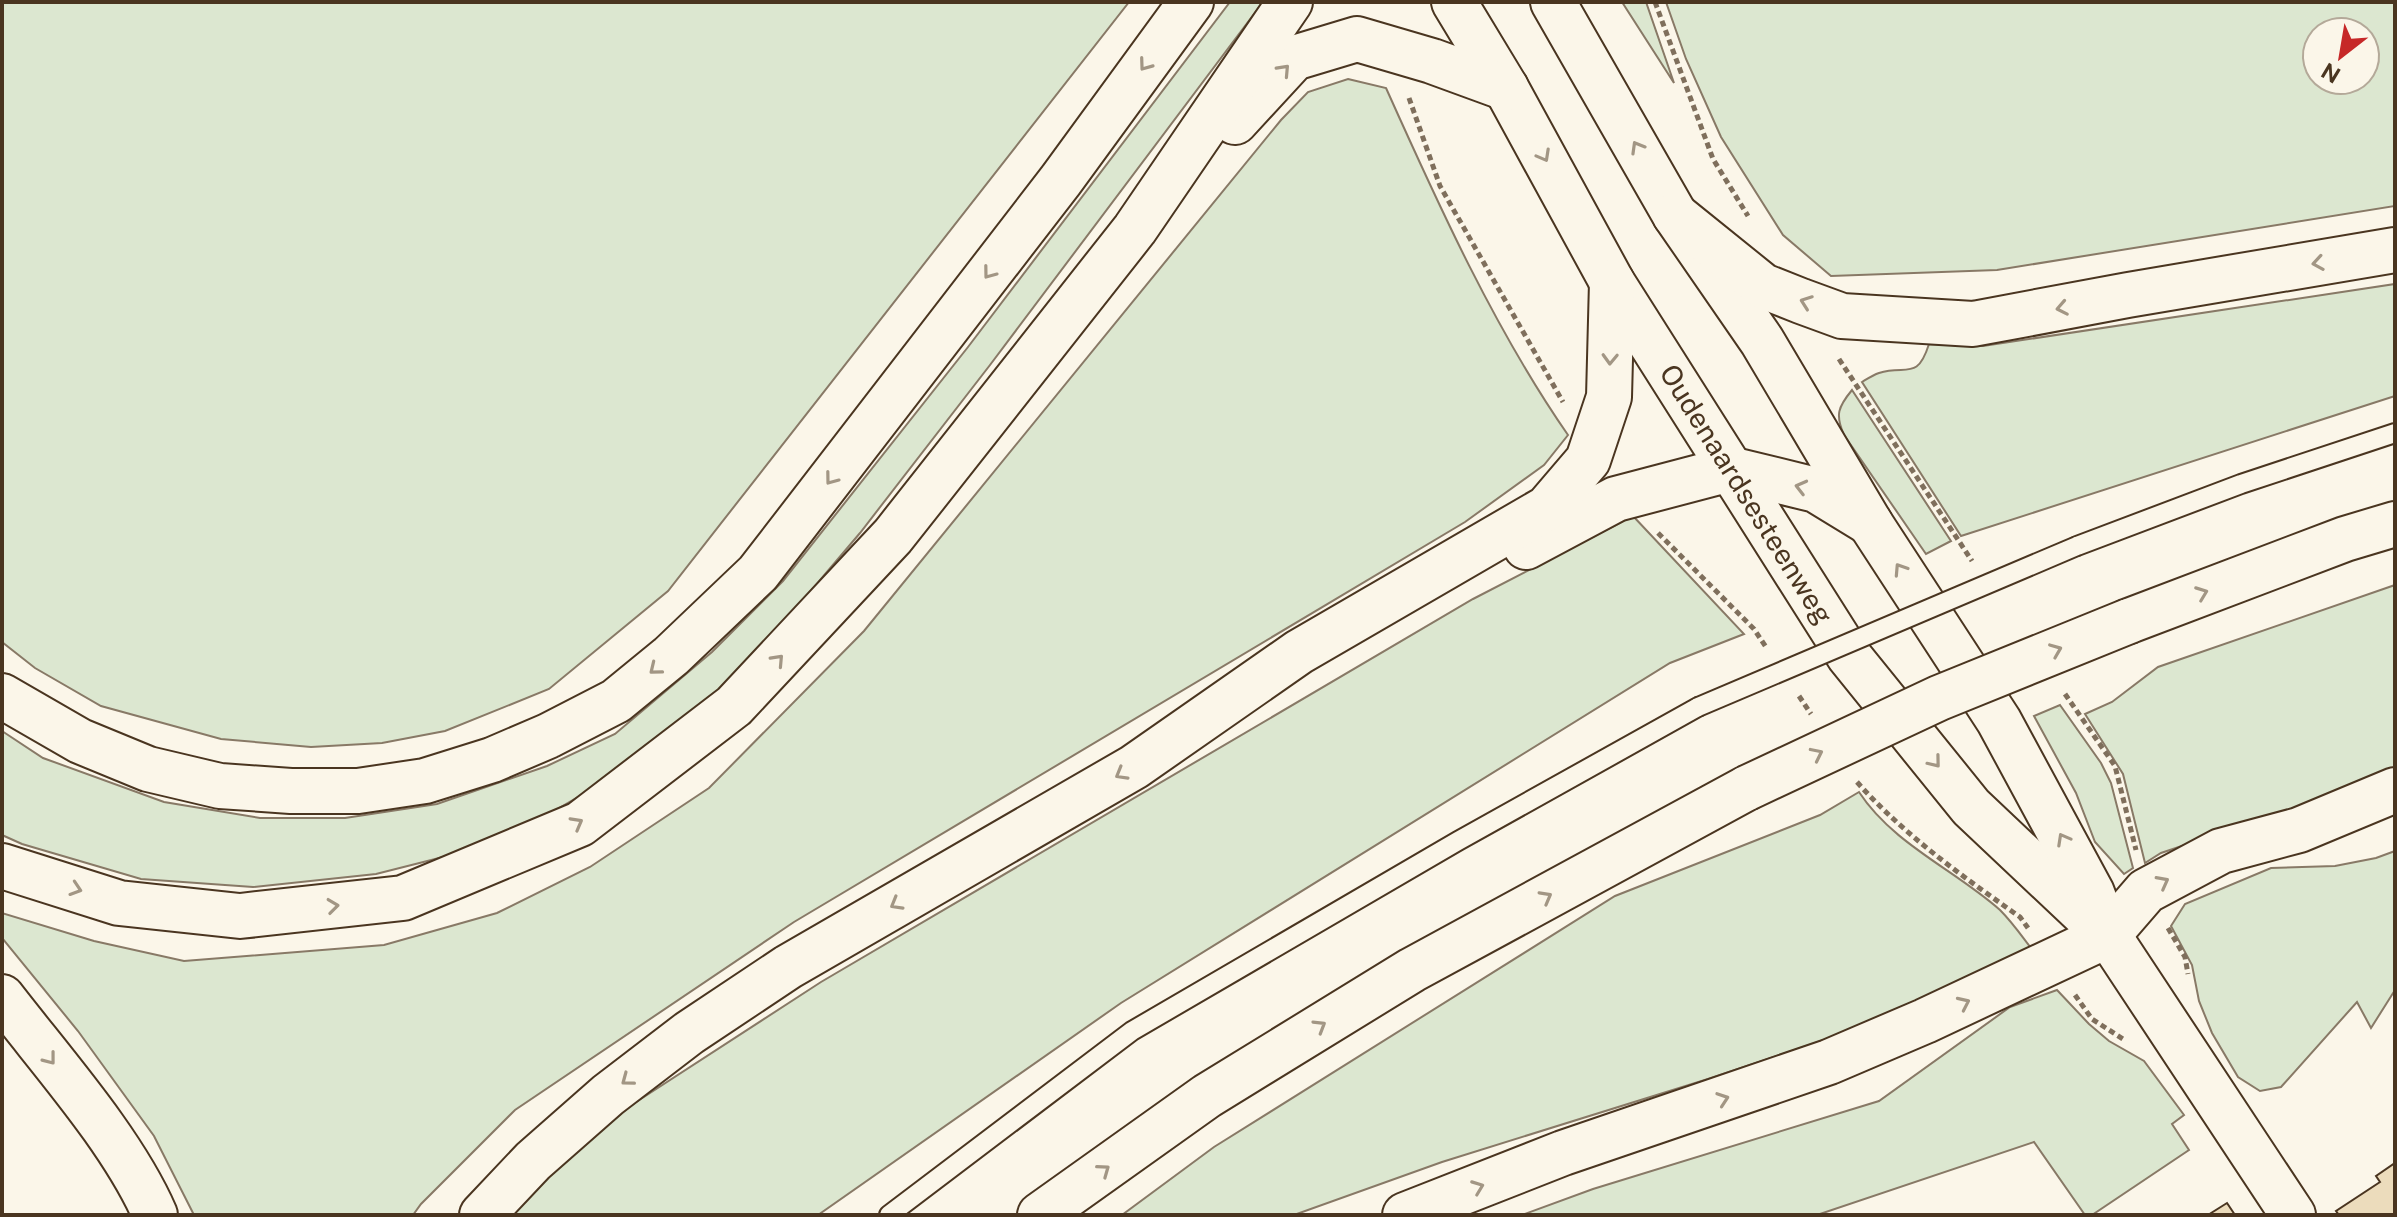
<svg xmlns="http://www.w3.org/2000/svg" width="2397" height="1217" font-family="'Public Sans',sans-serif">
  <rect width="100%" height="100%" fill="#fbf6e9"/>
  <g fill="#dce7d0" stroke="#887966" stroke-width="2" fill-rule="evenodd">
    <polygon points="2,2 1129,2 668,591 549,689 445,731 382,743 311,747 221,739 101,706 35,668 2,642"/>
    <polygon points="1230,2 1263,2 990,365 860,533 793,612 708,701 624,770 525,828 451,855 376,874 253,887 141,879 22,844 2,835 2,731 43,758 164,802 260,818 345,818 437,804 547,766 615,734 712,652 783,581 968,347"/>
    <polygon points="1622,2 1646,2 1674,83"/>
    <path d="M1666,2H2395V206L1997,270L1831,276L1783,235L1721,137L1686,59ZM2317,32H2365V80H2317Z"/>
    <path d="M1348,79L1386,88C1438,204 1495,330 1568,435L1544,465L1465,522L794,922L515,1110L421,1204L413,1215H194L154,1136L78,1031L2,938V913L94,941L184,961L384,945L497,913L590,867L709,788L864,631L1281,120L1308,92Z"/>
    <path d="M2395,284V396L1961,536L1862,382C1867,379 1873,375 1879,373C1906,364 1917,382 1929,344L1983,346Z"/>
    <path d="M1852,390L1951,541L1926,554L1844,435C1835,415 1838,407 1852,390Z"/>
    <polygon points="1633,516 1744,634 1670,663 1121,1003 818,1215 508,1215 534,1187 630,1106 821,982 1473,599"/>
    <polygon points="2395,585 2395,768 2296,808 2161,853 2145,863 2123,774 2085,714 2112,702 2158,667"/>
    <polygon points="2060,705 2101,763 2111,783 2133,868 2124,874 2095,842 2076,793 2034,716"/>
    <path d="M1859,792C1893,844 1955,870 2000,910C2012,922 2021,935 2031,948L1916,1009L1708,1079L1442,1162L1294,1215H1122L1214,1147L1615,896L1820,815Z"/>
    <polygon points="2395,851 2395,990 2371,1028 2357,1002 2281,1087 2260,1091 2238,1077 2212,1033 2199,1001 2192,965 2171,926 2185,904 2271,868 2335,866 2376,858"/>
    <polygon points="2057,990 2089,1024 2109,1041 2144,1061 2184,1115 2172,1124 2189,1150 2092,1215 2085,1215 2034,1142 1817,1215 1522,1215 1593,1189 1879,1101 2010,1007"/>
  </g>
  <g fill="#ecdcbc" stroke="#4a3520" stroke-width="2">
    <polygon points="2395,1163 2395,1215 2339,1215 2336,1211 2380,1182 2376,1176"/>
    <polygon points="2227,1203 2235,1215 2208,1215"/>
  </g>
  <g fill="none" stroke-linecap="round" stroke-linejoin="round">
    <defs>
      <g id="service">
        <polyline points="2077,546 2241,484 2395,433"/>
        <polyline points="889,1215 1132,1031 1458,841 1698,707"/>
      </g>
      <g id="primary">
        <polyline points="1454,2 1506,88 1612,282 1849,656 1971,807 2094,923"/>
        <polyline points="1553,2 1675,215 1762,341 1870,523 1999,721 2092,893 2108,935 2293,1215"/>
      </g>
      <g id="motorway">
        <polyline points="1235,122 1294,58 1357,39 1432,61 1506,88"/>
        <polyline points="1675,215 1763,286 1801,301 1842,316 1973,324 2128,295 2395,250"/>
        <polyline points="1526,547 1616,499 1730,469 1816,490 1870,523"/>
        <polyline points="2129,621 2345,539 2395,524"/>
        <polyline points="2,696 80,741 148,769 220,786 291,791 358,791 425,781 492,760 548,736 616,701 671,656 758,573 1061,180 1191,2"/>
        <polyline points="2,866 119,903 240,916 403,898 580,824 734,706 893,536 1135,229 1290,2"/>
        <path d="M2,997C52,1062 123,1141 155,1215"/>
        <polyline points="482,1215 533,1161 608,1095 689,1033 788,967 1134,767 1299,652 1547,508 1588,460 1609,397 1612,282"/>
        <polyline points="1040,1215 1207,1096 1412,970 1747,788"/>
        <polyline points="1405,1215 1563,1153 1829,1062 1925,1021 2108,935 2146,891 2221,851 2299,830 2395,790"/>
      </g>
    </defs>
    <use href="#service" stroke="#4a3520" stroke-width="22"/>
    <use href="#primary" stroke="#4a3520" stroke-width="48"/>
    <use href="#motorway" stroke="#4a3520" stroke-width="48"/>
    <g stroke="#7f6f5c" stroke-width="5" stroke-dasharray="6 4" stroke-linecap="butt">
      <polyline points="1655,2 1713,159 1748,216"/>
      <polyline points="1409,98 1440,186 1563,402"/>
      <polyline points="1839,359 1972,561"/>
      <polyline points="1658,533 1754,629 1766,647"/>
      <polyline points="2065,694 2115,766 2136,850"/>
      <polyline points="1799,696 1811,714"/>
      <path d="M1857,782C1904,835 1962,876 2020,917L2028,928"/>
      <polyline points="2168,928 2185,957 2188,974"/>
      <polyline points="2075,995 2092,1019 2126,1041"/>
    </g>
    <use href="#service" stroke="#fbf6e9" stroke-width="18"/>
    <use href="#primary" stroke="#fbf6e9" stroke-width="44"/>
    <use href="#motorway" stroke="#fbf6e9" stroke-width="44"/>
    <defs>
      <polyline id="service-bridge" points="1698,707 2077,546"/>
      <polyline id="motorway-bridge" points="1747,788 1939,698 2129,621"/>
    </defs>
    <use href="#service-bridge" stroke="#4a3520" stroke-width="22" stroke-linecap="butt"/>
    <use href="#motorway-bridge" stroke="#4a3520" stroke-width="48" stroke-linecap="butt"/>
    <use href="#service-bridge" stroke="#fbf6e9" stroke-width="18"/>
    <use href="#motorway-bridge" stroke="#fbf6e9" stroke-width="44"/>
  </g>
  <defs><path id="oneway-chevron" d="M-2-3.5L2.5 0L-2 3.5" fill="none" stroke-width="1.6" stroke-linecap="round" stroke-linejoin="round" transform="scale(2)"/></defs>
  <g stroke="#a29684">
    <use href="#oneway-chevron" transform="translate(1145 65) rotate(126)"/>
    <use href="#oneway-chevron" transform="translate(1284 70) rotate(-47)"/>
    <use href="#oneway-chevron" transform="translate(1637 147) rotate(-120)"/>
    <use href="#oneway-chevron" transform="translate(1544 156) rotate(61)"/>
    <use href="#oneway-chevron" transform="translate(2318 263) rotate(171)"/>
    <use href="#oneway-chevron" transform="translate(989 273) rotate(127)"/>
    <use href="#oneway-chevron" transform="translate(1806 302) rotate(-160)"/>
    <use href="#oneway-chevron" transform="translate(2062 308) rotate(169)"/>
    <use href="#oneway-chevron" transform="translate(1610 359) rotate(92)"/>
    <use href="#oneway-chevron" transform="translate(831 479) rotate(127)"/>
    <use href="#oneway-chevron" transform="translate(1801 487) rotate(-166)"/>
    <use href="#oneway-chevron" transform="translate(1900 569) rotate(-123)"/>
    <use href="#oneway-chevron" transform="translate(2202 593) rotate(-21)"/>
    <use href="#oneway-chevron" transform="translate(2056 650) rotate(-22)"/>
    <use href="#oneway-chevron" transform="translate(778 660) rotate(-47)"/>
    <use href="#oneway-chevron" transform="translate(655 669) rotate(141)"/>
    <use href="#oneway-chevron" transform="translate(1817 754) rotate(-26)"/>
    <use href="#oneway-chevron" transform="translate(1935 762) rotate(51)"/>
    <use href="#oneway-chevron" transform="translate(1121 774) rotate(150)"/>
    <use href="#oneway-chevron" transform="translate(577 823) rotate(-29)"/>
    <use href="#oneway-chevron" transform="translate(2063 839) rotate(-119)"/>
    <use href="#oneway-chevron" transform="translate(2163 882) rotate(-28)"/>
    <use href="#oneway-chevron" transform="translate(76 889) rotate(18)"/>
    <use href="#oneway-chevron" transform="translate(1546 897) rotate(-29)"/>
    <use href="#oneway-chevron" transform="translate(896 904) rotate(150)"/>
    <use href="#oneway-chevron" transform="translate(333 906) rotate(-7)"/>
    <use href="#oneway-chevron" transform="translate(1964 1003) rotate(-25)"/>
    <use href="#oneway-chevron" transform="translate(1320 1026) rotate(-31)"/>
    <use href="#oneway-chevron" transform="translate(50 1059) rotate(52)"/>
    <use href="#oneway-chevron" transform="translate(627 1080) rotate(143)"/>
    <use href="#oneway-chevron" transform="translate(1723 1099) rotate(-19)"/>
    <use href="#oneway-chevron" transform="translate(1104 1170) rotate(-36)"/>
    <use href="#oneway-chevron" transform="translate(1478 1187) rotate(-21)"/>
  </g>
  <g text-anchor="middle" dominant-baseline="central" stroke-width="6" stroke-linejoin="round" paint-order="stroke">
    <g font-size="28" fill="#4a3520" stroke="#fbf6e9">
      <text transform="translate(1747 494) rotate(58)">Oudenaardsesteenweg</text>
    </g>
  </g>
  <rect width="2397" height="1217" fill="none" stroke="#4a3520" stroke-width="8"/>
  <g transform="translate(2341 56) rotate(211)"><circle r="38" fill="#fbf6e9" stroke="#b4a999" stroke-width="2"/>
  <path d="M0-6L14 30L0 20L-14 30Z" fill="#c62828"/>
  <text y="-12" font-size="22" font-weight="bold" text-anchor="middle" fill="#4a3520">N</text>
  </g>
</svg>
